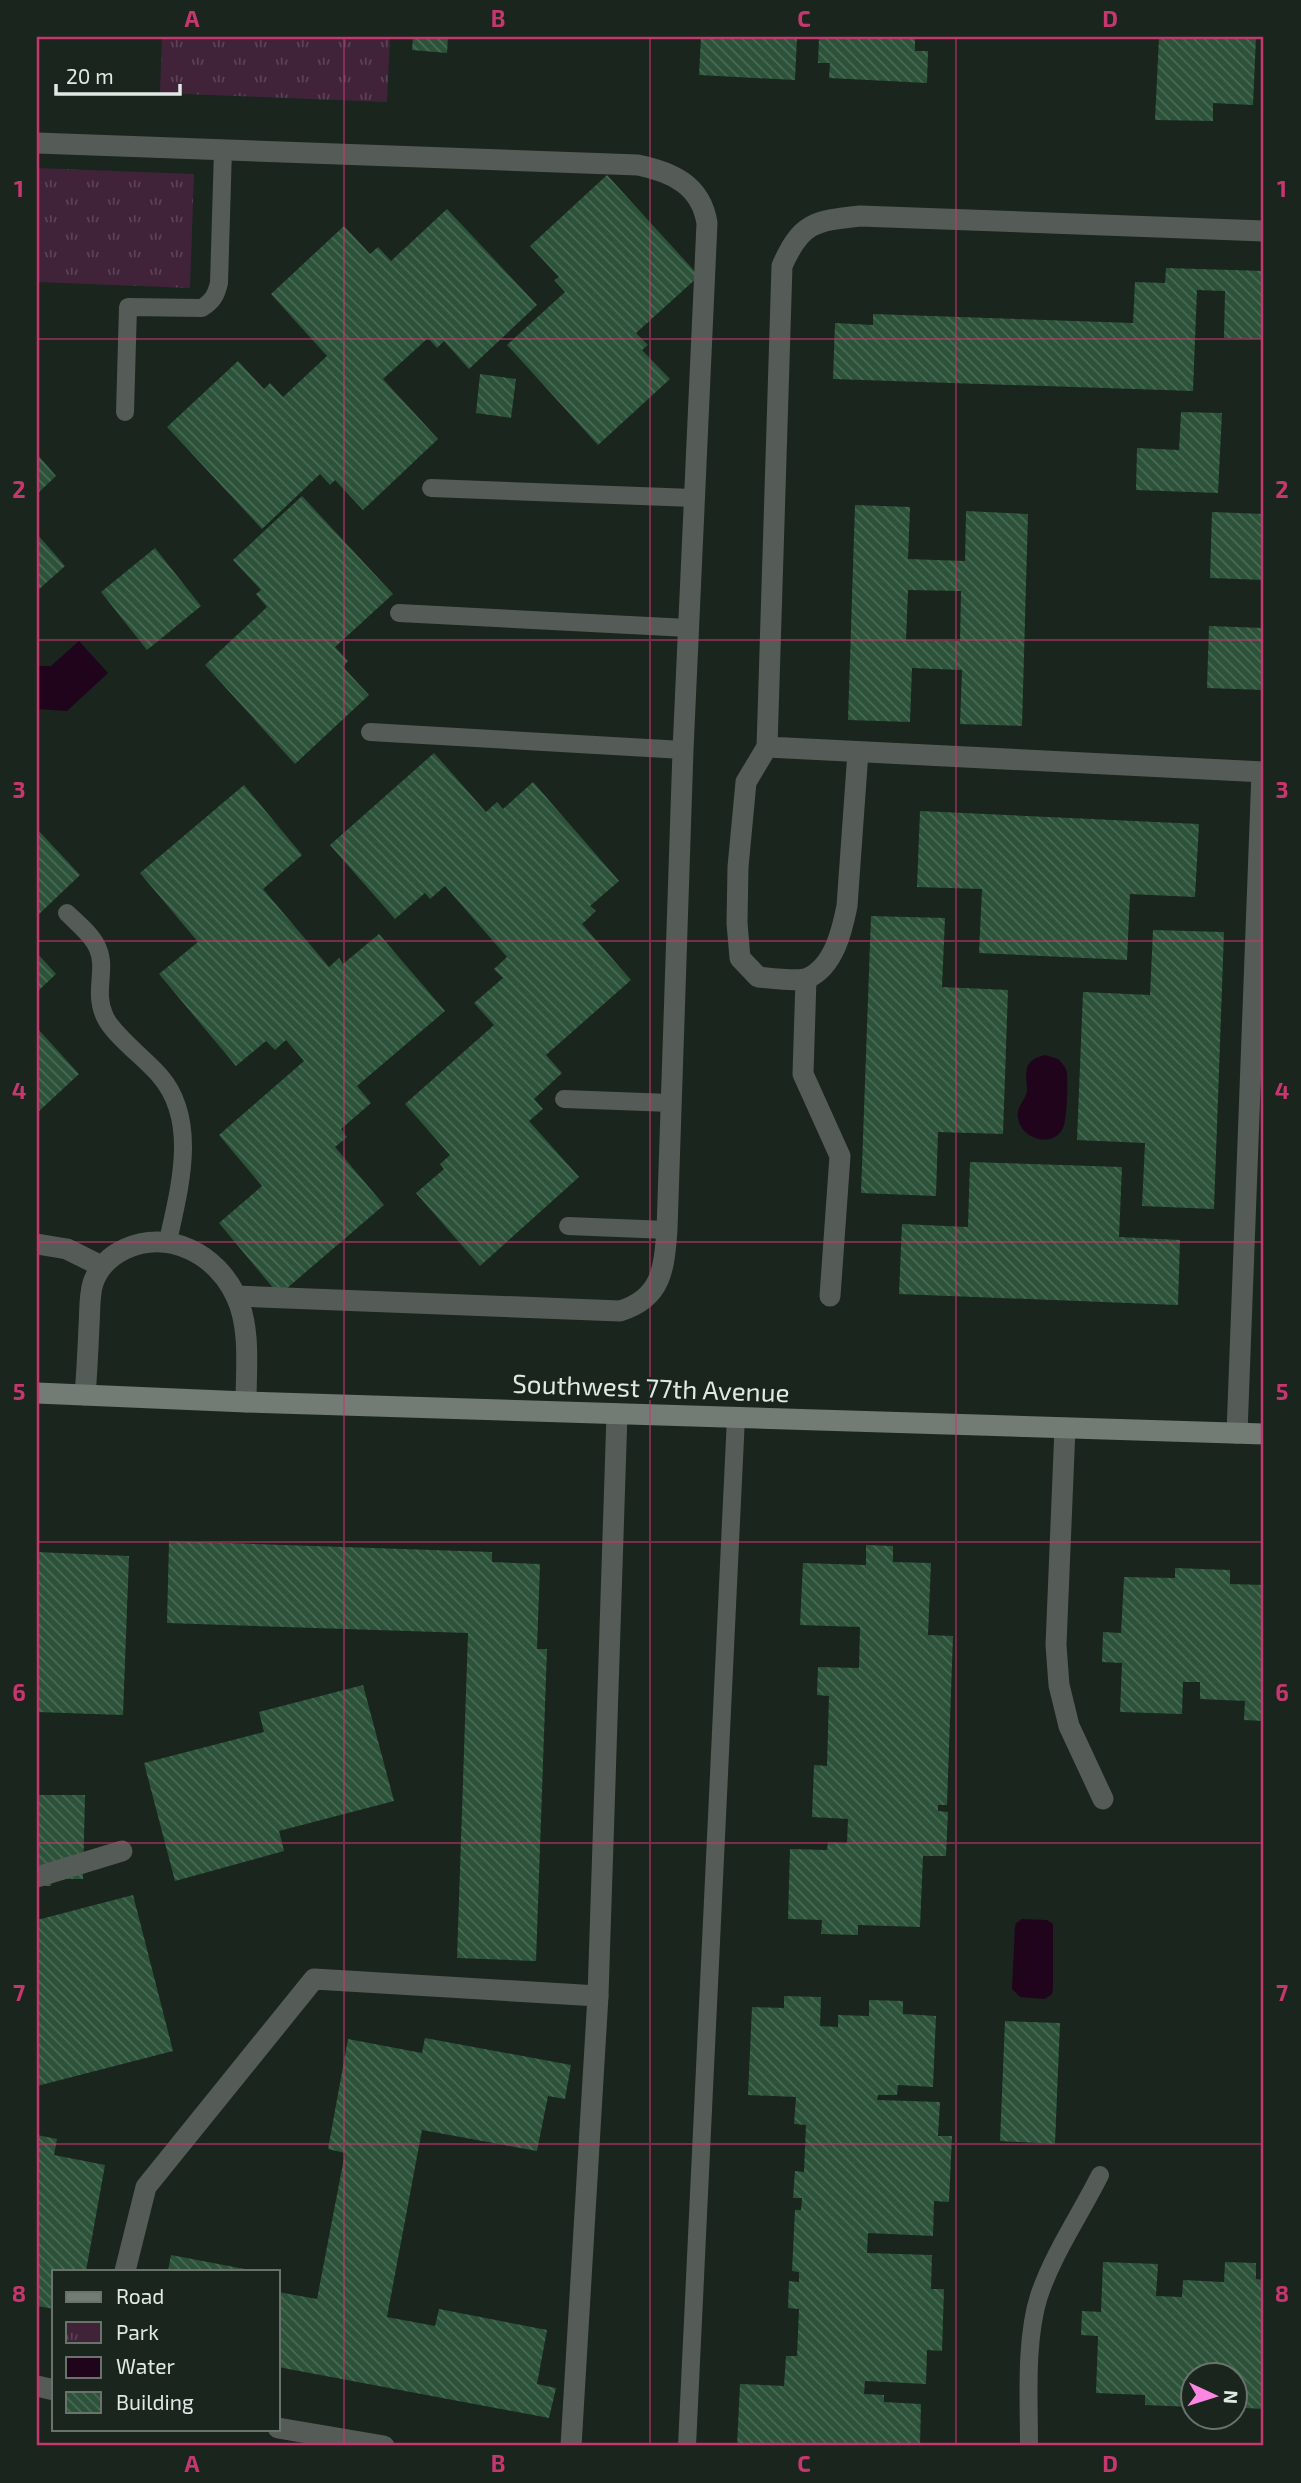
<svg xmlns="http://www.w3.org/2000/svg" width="1301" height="2483" font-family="'Exo 2',sans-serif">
  <defs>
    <pattern id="park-tufts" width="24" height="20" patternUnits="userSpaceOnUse" patternTransform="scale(1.75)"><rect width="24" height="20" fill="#402339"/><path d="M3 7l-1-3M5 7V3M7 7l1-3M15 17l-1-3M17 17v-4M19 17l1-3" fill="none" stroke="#5b4356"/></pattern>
    <pattern id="building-back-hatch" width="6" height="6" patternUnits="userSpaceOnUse" patternTransform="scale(1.75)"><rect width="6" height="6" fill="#2c5239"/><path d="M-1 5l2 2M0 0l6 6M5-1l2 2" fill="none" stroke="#4a6b56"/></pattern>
  </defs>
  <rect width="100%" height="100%" fill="#19251d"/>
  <g fill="url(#park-tufts)">
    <polygon points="162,37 390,37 387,102 160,93"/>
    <polygon points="37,168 194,174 190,288 37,282"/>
  </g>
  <g fill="#20041b">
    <polygon points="79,641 108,673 67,711 37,709 37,666 51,666"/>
    <path d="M1045,1055L1058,1059C1062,1063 1066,1067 1067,1073C1068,1083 1067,1120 1063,1128C1053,1149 1021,1139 1018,1118C1016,1105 1028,1099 1027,1088C1026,1071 1023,1060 1045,1055Z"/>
    <polygon points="1022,1919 1047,1920 1053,1924 1053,1989 1052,1994 1045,1999 1020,1997 1012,1989 1015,1927 1016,1923"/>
  </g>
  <g fill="url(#building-back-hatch)" fill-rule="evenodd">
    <polygon points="413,37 448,37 447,53 412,50"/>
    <polygon points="701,37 797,37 795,80 699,75"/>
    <polygon points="819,37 915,37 915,51 928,51 927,83 829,78 830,63 818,63"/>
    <polygon points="1159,37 1256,37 1253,105 1213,103 1213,121 1155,120"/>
    <polygon points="607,175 699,276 636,333 648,345 642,350 670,379 598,445 507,345 565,292 554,280 559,277 530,246"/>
    <polygon points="447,209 537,305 469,369 444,341 437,348 428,338 383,379 438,439 363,510 335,480 330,485 320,474 262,529 167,427 238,361 264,389 270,383 283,397 327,356 271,294 344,226 370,254 378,247 391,261"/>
    <polygon points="1166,268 1264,271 1264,339 1224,338 1225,291 1197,290 1193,391 833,379 835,323 873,325 873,314 1133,323 1135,282 1165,283"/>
    <polygon points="480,374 516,379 511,418 476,413"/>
    <polygon points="1181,412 1222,413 1218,493 1136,490 1137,448 1179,450"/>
    <polygon points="37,454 56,476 37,494"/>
    <polygon points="302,496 393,594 335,647 348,661 343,667 369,695 295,764 205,665 267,607 256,594 261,590 233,560"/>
    <path d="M855,505L910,507L908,559L965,561L966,511L1028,514L1022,726L960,724L962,670L912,668L910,722L848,720ZM908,590L961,591L960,641L906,640Z"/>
    <polygon points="1212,512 1264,514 1264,580 1210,578"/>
    <polygon points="37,534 65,566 37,591"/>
    <polygon points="155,548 201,606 147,650 101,592"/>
    <polygon points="1209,626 1264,628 1264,690 1207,688"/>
    <polygon points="434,753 486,812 497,802 503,809 533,782 619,881 590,906 596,911 582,924 631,980 546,1055 562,1073 534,1099 543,1109 529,1121 579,1177 480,1266 416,1193 444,1169 440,1164 450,1155 405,1104 494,1025 474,1003 503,978 494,969 507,957 445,886 430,899 425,893 395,919 330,845"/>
    <polygon points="244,785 302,855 263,889 329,967 339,958 343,964 379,934 445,1011 357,1086 371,1103 341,1129 347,1137 335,1147 384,1205 279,1295 219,1223 262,1186 219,1135 304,1061 286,1040 275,1050 266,1041 236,1066 159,974 198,942 140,873"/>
    <polygon points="920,811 1199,824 1195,897 1130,894 1127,960 979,953 982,889 917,887"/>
    <polygon points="37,829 80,875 37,916"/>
    <polygon points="871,916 945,918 942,987 1008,990 1003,1134 938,1132 936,1196 861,1193"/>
    <polygon points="1153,930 1224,932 1214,1209 1142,1206 1145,1143 1077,1140 1083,992 1150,995"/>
    <polygon points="37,953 56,974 37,992"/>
    <polygon points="37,1028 79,1074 37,1113"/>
    <polygon points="970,1162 1122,1167 1119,1237 1180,1240 1178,1305 899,1294 902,1224 968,1227"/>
    <polygon points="169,1541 492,1552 492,1562 540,1564 537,1649 547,1649 536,1961 457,1958 468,1633 167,1623"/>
    <polygon points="866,1545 893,1546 893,1562 931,1563 928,1635 953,1636 947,1805 938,1805 938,1811 948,1812 946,1856 923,1856 920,1927 858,1925 858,1935 821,1934 822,1920 788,1919 790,1849 827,1850 828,1842 847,1843 848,1819 812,1817 814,1765 827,1766 829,1696 817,1695 818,1667 859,1668 860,1627 800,1625 803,1563 866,1565"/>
    <polygon points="37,1552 129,1556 123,1715 37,1712"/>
    <polygon points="1175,1568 1230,1570 1230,1584 1264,1585 1264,1721 1244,1720 1245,1701 1200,1699 1200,1682 1183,1682 1182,1714 1120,1712 1122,1663 1102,1662 1103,1632 1121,1633 1124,1577 1175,1578"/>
    <polygon points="363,1685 394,1801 279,1831 284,1851 175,1881 144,1763 264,1732 259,1712"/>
    <polygon points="37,1795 85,1795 83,1879 52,1879 51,1886 37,1886"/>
    <polygon points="133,1895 173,2051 37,2086 37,1920"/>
    <polygon points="784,1996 821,1997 820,2026 838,2027 838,2015 869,2016 869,2000 903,2001 903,2014 936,2016 933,2087 898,2085 897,2095 878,2095 877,2100 940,2102 938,2136 952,2136 949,2202 934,2201 933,2236 868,2233 867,2253 932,2255 931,2289 944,2289 942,2351 927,2350 926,2384 865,2381 864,2394 884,2395 884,2402 921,2404 920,2446 737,2446 740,2384 784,2386 786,2356 797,2356 799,2309 788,2308 789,2281 799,2282 799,2272 792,2271 795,2210 801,2210 802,2198 793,2198 795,2171 804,2172 806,2125 794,2124 796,2097 748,2095 752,2007 784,2008"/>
    <polygon points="1005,2021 1060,2023 1055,2144 1000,2141"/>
    <polygon points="425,2038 571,2065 565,2099 548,2096 537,2151 422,2130 387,2317 435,2326 439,2309 547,2330 537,2384 556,2388 549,2418 278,2367 278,2292 317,2299 345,2153 328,2149 348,2039 422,2053"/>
    <polygon points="37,2135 57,2139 54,2155 105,2165 86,2271 54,2271 54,2309 37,2306"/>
    <polygon points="171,2255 250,2270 250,2271 168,2271"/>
    <polygon points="1103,2262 1158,2264 1156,2296 1182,2297 1183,2280 1224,2282 1225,2262 1256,2263 1256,2279 1264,2280 1264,2409 1245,2408 1245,2394 1234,2394 1234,2374 1192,2374 1192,2407 1145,2405 1145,2395 1096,2393 1098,2336 1081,2335 1082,2311 1101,2312"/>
  </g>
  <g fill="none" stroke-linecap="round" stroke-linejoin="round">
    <g stroke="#555b56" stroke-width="18">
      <path d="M125,412L128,307L202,308C213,301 216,295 219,283L223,149"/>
      <polyline points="431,488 693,498"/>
      <polyline points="399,613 688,628"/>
      <polyline points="370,732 683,750"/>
      <path d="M67,913C77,923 93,935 98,949C107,970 93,992 105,1017C114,1036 146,1059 160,1076C199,1121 179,1190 168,1241"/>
      <polyline points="564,1099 671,1103"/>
      <polyline points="568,1226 667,1230"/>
      <polyline points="687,2446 736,1417"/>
      <path d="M1029,2446C1029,2400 1025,2340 1039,2296C1053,2254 1080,2215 1100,2175"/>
    </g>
    <g stroke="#555b56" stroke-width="21">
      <path d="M37,143L638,165C672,172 701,185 707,223L683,750L667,1230C664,1269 662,1298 620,1311L236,1296"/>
      <path d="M1264,231L860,216C815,221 801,222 782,266L767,747L1264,772"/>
      <path d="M767,747L746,782L738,867L737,923L740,958L758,977C769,978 798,982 808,978C834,966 842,931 847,906L858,752"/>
      <polyline points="806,979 803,1074 840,1156 830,1296"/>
      <polyline points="37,1244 67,1249 101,1266"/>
      <path d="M85,1395C87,1372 88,1349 89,1326C90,1312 89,1296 93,1283C99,1266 110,1256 125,1249C169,1229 216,1254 236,1296C251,1328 246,1368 246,1402"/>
      <polyline points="1065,1428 1056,1645 1059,1685 1069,1726 1103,1799"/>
      <polyline points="1237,1433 1262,772"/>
      <polyline points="37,1877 122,1851"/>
      <polyline points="125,2271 146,2187 314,1979 598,1996"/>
      <polyline points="37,2386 54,2390"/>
      <polyline points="278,2428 384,2446"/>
      <polyline points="571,2446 598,1996 617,1414"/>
    </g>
    <polyline stroke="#727b74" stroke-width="21" points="37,1393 246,1402 1264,1434"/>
  </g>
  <path fill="none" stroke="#c7376f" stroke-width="2" stroke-opacity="0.55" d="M344,37V2446M650,37V2446M956,37V2446M37,339H1264M37,640H1264M37,941H1264M37,1242H1264M37,1542H1264M37,1843H1264M37,2144H1264"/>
  <g text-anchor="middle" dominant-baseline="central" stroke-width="5" stroke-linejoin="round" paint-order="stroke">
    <g font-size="26" fill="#e1e9e3" stroke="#19251d">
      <text transform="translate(651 1387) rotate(2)">Southwest 77th Avenue</text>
    </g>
  </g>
  <rect width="1301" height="2483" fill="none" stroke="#19251d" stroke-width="77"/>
  <rect x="52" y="2270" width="228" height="161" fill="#19251d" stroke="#69736c" stroke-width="2"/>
  <rect x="66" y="2292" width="35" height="10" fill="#727b74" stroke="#69736c" stroke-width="2"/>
  <text x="116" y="2304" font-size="21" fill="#e1e9e3">Road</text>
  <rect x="66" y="2322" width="35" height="21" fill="url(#park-tufts)" stroke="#69736c" stroke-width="2"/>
  <text x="116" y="2340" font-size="21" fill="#e1e9e3">Park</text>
  <rect x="66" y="2357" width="35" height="21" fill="#20041b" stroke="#69736c" stroke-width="2"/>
  <text x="116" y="2374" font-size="21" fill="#e1e9e3">Water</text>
  <rect x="66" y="2392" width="35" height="21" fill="url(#building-back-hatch)" stroke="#69736c" stroke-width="2"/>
  <text x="116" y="2410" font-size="21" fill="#e1e9e3">Building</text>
  <g transform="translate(1214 2396) rotate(94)"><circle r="33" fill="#19251d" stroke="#69736c" stroke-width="2"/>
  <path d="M0-5L12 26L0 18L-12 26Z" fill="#fd86e2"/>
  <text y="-10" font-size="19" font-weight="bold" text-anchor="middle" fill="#e1e9e3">N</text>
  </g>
  <path d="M56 84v10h124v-10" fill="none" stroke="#e1e9e3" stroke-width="3.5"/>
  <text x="66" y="84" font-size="21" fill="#e1e9e3" stroke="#19251d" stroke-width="5" paint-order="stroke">20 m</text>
  <rect x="38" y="38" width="1224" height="2406" fill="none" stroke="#c7376f" stroke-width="2.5"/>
  <g font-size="23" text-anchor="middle" font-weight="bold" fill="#c7376f">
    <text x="192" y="27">A</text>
    <text x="498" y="27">B</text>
    <text x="804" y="27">C</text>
    <text x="1110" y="27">D</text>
    <text x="19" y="197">1</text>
    <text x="1282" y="197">1</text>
    <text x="19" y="498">2</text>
    <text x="1282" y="498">2</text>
    <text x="19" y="798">3</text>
    <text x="1282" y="798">3</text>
    <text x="19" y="1099">4</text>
    <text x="1282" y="1099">4</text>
    <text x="19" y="1400">5</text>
    <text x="1282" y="1400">5</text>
    <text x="19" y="1701">6</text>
    <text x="1282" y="1701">6</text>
    <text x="19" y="2001">7</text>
    <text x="1282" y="2001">7</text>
    <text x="19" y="2302">8</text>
    <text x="1282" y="2302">8</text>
    <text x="192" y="2472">A</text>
    <text x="498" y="2472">B</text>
    <text x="804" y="2472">C</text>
    <text x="1110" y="2472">D</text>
  </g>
</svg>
